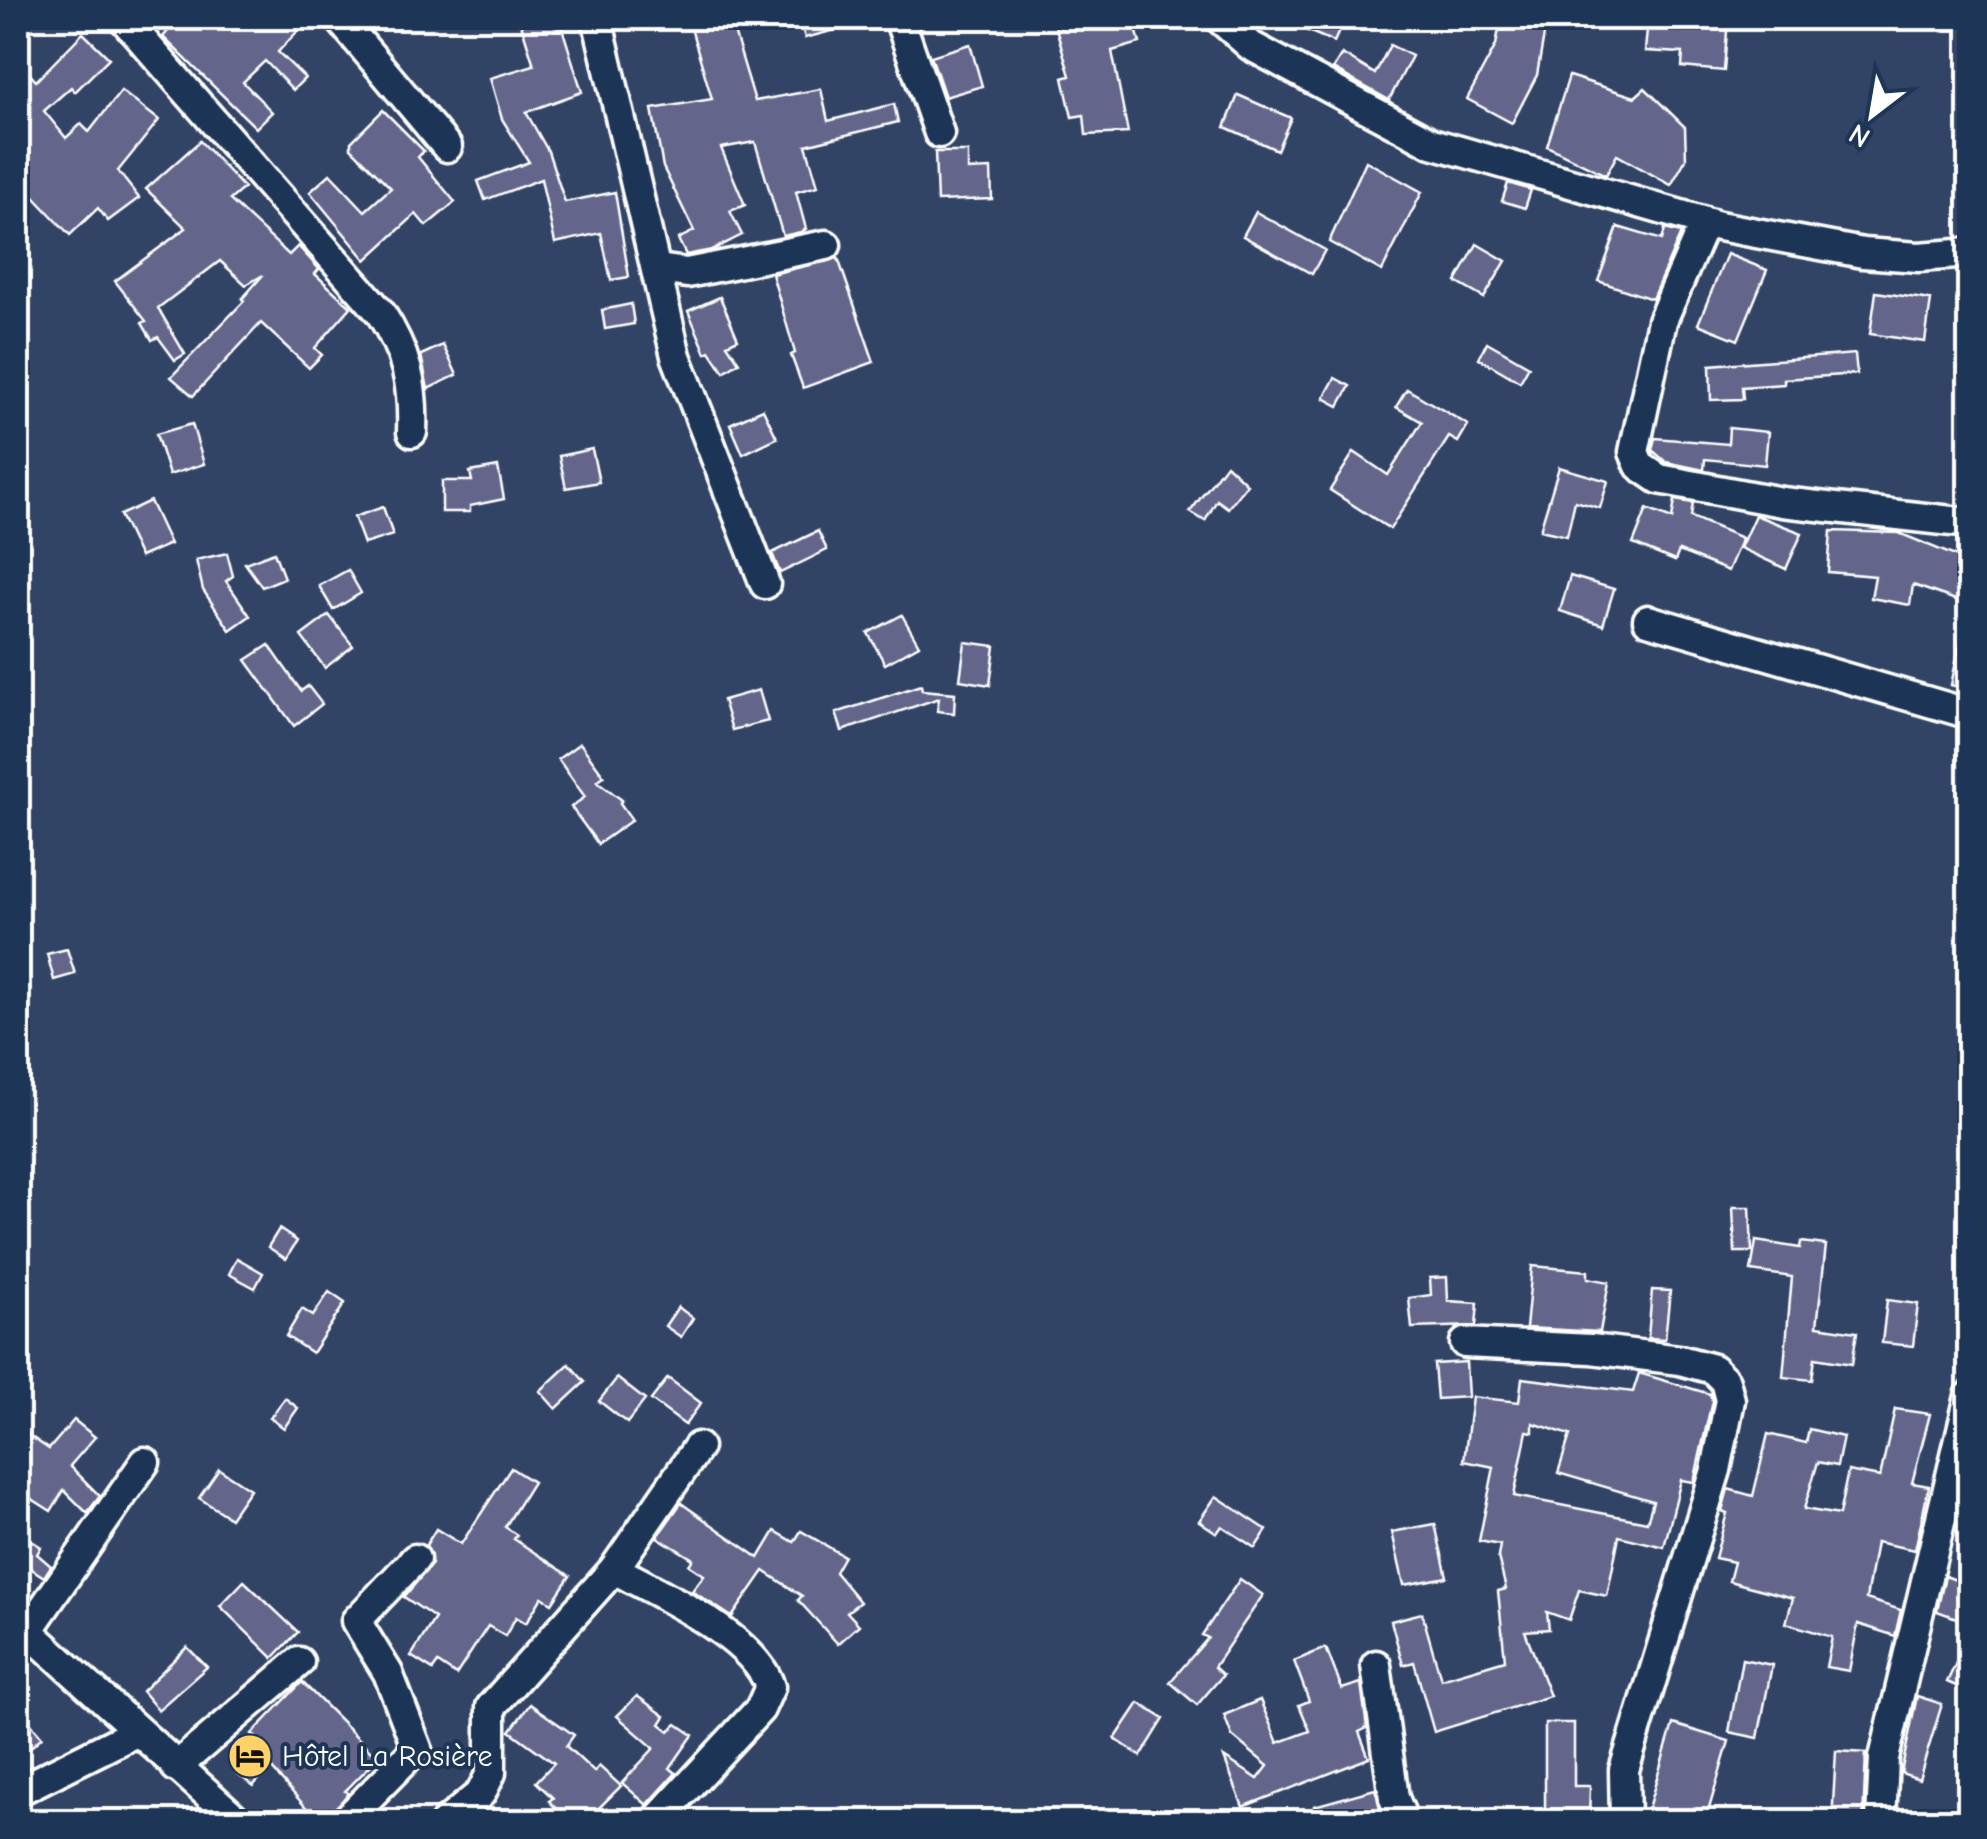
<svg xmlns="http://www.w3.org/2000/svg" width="1987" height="1839" font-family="'Comic Neue',sans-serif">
  <rect width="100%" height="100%" fill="#324466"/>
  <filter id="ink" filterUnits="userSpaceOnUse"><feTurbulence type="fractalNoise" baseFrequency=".01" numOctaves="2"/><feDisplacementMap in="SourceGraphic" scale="20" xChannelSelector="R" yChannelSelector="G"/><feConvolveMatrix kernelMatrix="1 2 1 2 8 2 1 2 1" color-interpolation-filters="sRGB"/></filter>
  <g filter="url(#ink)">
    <g fill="#64668a" stroke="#fff" stroke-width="2.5" fill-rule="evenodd">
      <polygon points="179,18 310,18 278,52 305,78 293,90 265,61 243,82 272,112 256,128 163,37"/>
      <polygon points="519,18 559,18 582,92 526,112 548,151 565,202 615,192 629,277 611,280 601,233 555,243 541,179 485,200 478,181 529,162 502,119 490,78 534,65"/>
      <polygon points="688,18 730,18 755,101 821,89 828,121 894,104 898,122 806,145 818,186 796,192 806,229 801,232 783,236 755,142 721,148 745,205 730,211 742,235 712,250 686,255 678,239 694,231 663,167 652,109 712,99"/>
      <polygon points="799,18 862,18 862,23 805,38"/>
      <polygon points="1053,18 1133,18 1140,43 1112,51 1128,133 1086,135 1084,115 1072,117 1063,78 1070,76"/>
      <polygon points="1278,18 1345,18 1334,42"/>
      <polygon points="1501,18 1547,18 1537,75 1512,123 1467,99 1496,45"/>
      <polygon points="1686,18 1728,18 1724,71 1682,67 1683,53 1645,51 1648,19 1686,21"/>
      <polygon points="83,33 109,58 75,92 71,87 44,111 66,138 81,124 89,132 121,91 159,120 118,171 139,198 108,221 98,208 70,235 18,180 18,61 36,81"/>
      <polygon points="970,44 982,86 945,97 931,56"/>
      <polygon points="1390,45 1412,56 1389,100 1333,69 1342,54 1375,74"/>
      <polygon points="1569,76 1635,97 1645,88 1685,127 1686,159 1671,185 1617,155 1606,175 1547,146"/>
      <polygon points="1238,95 1291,118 1277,150 1225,127"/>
      <polygon points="383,110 424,151 418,157 455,202 426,226 416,214 366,260 310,192 330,174 365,211 391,188 351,148 351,142"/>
      <polygon points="200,141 244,188 230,200 289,255 298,246 319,269 315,274 351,307 315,348 322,355 309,368 261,323 193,396 171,377 244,301 242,299 263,275 246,285 220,261 158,308 185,354 175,360 158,337 152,340 142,323 146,321 115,281 186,228 146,189"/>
      <polygon points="935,152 968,152 968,170 991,169 992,199 937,201"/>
      <polygon points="1366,161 1422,192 1382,271 1329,242"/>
      <polygon points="1508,183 1531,190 1525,208 1502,201"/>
      <polygon points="1256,212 1325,250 1312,274 1243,236"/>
      <polygon points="1618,227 1662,240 1665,229 1681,233 1652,299 1598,281"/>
      <polygon points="1477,244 1506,261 1484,298 1456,282"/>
      <polygon points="1727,254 1767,270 1738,340 1698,324"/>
      <polygon points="838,258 874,362 803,388 791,355 795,353 772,274"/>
      <polygon points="1876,292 1931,300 1925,342 1870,334"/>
      <polygon points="720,297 738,339 727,344 739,362 724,372 710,351 706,353 688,311"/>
      <polygon points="631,304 634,324 605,329 602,310"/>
      <polygon points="1487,342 1529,366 1520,382 1479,358"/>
      <polygon points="443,345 457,375 428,389 421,355"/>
      <polygon points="1855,354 1857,374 1784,379 1784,384 1742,387 1743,399 1711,400 1710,365"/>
      <polygon points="1335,378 1350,386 1339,406 1324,398"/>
      <polygon points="1407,389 1468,425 1458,442 1449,437 1390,529 1330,490 1354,452 1388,475 1422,422 1396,407"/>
      <polygon points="763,409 777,438 743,454 730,424"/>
      <polygon points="192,424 204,464 169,475 156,434"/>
      <polygon points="1729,428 1768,432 1765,465 1705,459 1704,470 1666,462 1652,450 1655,438 1728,444"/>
      <polygon points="592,449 599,482 566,488 559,456"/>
      <polygon points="1226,464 1247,484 1228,508 1217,500 1205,521 1190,512"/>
      <polygon points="498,467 504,499 470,506 470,512 442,512 442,481 472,481 470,472"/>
      <polygon points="1559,467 1608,481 1600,508 1575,501 1567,536 1540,530"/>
      <polygon points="1675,500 1693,503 1691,517 1742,538 1728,571 1679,551 1675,561 1633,544 1647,509 1672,519"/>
      <polygon points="150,501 170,544 140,557 120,515"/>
      <polygon points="383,507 393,535 364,544 354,517"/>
      <polygon points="1755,515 1802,533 1786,569 1740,548"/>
      <polygon points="818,531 827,550 780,573 772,553"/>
      <polygon points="1831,531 1899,533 1970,562 1970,605 1913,585 1910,605 1871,598 1875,576 1828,572"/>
      <polygon points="274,552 284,578 262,587 245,563"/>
      <polygon points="227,553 233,576 226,581 250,616 230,630 203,590 196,560"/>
      <polygon points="348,570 361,593 333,610 319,586"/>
      <polygon points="1570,576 1614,589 1603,625 1560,611"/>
      <polygon points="329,615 353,646 325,668 301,636"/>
      <polygon points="902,615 919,645 885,664 868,633"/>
      <polygon points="1962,634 1970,635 1970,690 1951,685"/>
      <polygon points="965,642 995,646 990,685 960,680"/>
      <polygon points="269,645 301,691 308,686 322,704 294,726 246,660"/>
      <polygon points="921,685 922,690 955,693 954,713 937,711 939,698 842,731 836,713"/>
      <polygon points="759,690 768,721 732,730 723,700"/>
      <polygon points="580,743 604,776 597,781 622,800 620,803 632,820 598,844 571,807 585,797 558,759"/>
      <polygon points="67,949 75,974 54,980 47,954"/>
      <polygon points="1733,1207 1750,1207 1752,1252 1735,1252"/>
      <polygon points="279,1229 297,1241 286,1259 268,1247"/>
      <polygon points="1756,1241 1800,1248 1801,1242 1826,1245 1817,1326 1857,1332 1852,1364 1815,1358 1812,1380 1783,1377 1792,1277 1751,1271"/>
      <polygon points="237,1258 263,1273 255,1288 229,1274"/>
      <polygon points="1532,1266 1588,1271 1588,1278 1609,1282 1600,1332 1526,1328"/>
      <polygon points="1447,1277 1448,1301 1478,1303 1476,1326 1412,1328 1409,1298 1431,1295 1430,1278"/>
      <polygon points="1652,1290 1670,1291 1665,1339 1648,1338"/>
      <polygon points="329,1292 345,1303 312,1353 286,1336 302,1309 313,1316"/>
      <polygon points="1887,1300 1918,1304 1913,1346 1882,1343"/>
      <polygon points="678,1307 693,1318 681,1337 665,1326"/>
      <polygon points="1466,1362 1468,1397 1437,1399 1434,1364"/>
      <polygon points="569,1364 585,1382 556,1409 540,1391"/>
      <path d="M1639,1373L1710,1394L1712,1401L1694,1482L1681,1480L1664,1547L1619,1536L1607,1596L1579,1590L1569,1620L1547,1612L1549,1629L1525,1631L1550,1696L1434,1732L1414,1662L1403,1665L1391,1621L1422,1613L1441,1679L1505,1660L1498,1591L1506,1589L1498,1557L1500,1545L1479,1541L1494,1467L1464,1461L1472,1397L1519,1402L1522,1378L1633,1392ZM1533,1423L1570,1435L1558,1473L1653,1501L1647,1522L1514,1496L1527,1431L1533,1432Z"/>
      <polygon points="617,1378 645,1400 627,1423 599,1401"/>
      <polygon points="668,1378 701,1403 685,1425 651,1400"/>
      <polygon points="285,1398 298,1408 284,1428 270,1418"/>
      <polygon points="1895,1409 1930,1414 1912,1483 1929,1486 1915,1550 1876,1542 1866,1599 1901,1610 1895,1636 1858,1624 1849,1671 1826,1667 1832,1637 1786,1623 1793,1598 1729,1581 1734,1562 1715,1558 1727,1513 1722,1511 1728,1489 1753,1496 1768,1434 1806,1443 1809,1429 1843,1437 1837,1466 1818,1462 1804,1509 1839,1515 1848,1471 1880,1477"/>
      <polygon points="74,1420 95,1437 70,1466 100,1496 87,1513 64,1490 51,1511 18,1490 18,1428 49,1449"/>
      <polygon points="511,1468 533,1482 505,1527 517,1535 514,1539 570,1576 552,1603 542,1597 526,1623 516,1617 505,1636 488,1626 456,1675 438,1663 433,1670 411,1656 435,1618 404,1597 432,1564 426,1545 436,1529 461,1544"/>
      <polygon points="219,1469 250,1489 230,1518 199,1498"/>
      <polygon points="1216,1496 1267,1530 1255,1548 1222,1526 1217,1533 1199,1521"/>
      <polygon points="681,1503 759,1558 775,1531 794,1542 801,1531 844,1556 835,1572 860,1602 847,1612 859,1625 838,1644 798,1600 802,1596 764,1571 732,1617 692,1591 704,1575 689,1565 693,1559 657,1537"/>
      <polygon points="1435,1524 1447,1577 1404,1585 1392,1532"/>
      <polygon points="18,1532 41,1547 37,1554 51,1566 44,1577 18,1560"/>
      <polygon points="1945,1576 1970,1585 1970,1623 1937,1611"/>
      <polygon points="1240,1579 1263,1595 1214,1667 1223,1675 1197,1705 1170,1682 1208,1638 1202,1635"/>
      <polygon points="244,1581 298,1632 273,1658 220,1606"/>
      <polygon points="1970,1633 1970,1692 1947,1682"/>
      <polygon points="187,1647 207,1667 158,1710 142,1691"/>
      <polygon points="1326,1648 1342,1689 1361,1683 1367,1728 1359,1732 1369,1758 1243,1807 1224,1757 1258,1779 1268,1766 1232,1736 1224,1715 1260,1700 1278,1743 1310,1731 1299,1705 1309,1701 1294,1661"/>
      <polygon points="1742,1659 1772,1665 1758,1738 1729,1732"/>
      <polygon points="302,1682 378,1758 345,1791 348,1793 327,1822 319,1822 270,1767 253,1786 236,1772 261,1742 252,1734"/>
      <polygon points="637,1696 665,1716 660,1724 669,1731 677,1724 693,1735 670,1768 676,1773 647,1805 622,1783 654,1748 617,1716"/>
      <polygon points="1917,1696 1942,1704 1919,1779 1901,1773"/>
      <polygon points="1139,1703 1164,1719 1141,1756 1115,1739"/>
      <polygon points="530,1704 574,1735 566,1746 594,1772 599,1766 621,1786 585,1822 568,1822 549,1801 553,1798 536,1782 554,1763 510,1731"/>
      <polygon points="18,1709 42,1737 18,1759"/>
      <polygon points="1545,1723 1574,1723 1574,1786 1590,1786 1589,1822 1549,1822 1549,1815 1545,1815"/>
      <polygon points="1673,1724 1729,1741 1705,1822 1644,1822"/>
      <polygon points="1836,1751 1866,1753 1863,1822 1832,1822"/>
      <polygon points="1375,1789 1385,1822 1319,1822 1314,1806"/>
    </g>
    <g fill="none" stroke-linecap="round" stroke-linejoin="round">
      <defs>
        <g id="minor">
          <path d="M123,18L380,312C406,352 414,384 412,432"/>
          <polyline points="339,18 447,147"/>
          <polyline points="597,18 676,356 765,584"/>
          <polyline points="899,18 939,133"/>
          <polyline points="1219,18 1251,46 1432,143 1719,226 1863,253 1919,257 1970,253"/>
          <polyline points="1705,222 1662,321 1634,452 1640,466 1659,479 1782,502 1970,523"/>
          <polyline points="658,269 687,273 826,245"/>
          <polyline points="1648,620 1970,714"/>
          <polyline points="1465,1343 1591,1349 1680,1360 1713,1369 1725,1381 1730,1400 1716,1470 1624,1770 1625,1822"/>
          <path d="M614,1569C660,1594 755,1637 770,1687L760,1709L655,1822"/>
          <polyline points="18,1622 239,1822"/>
          <polyline points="27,1632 145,1462"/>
          <polyline points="1376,1665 1394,1798 1404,1822"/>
          <polyline points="176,1767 299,1662"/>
          <polyline points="18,1791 136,1732"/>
          <polyline points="344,1822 417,1748 388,1673 356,1621 415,1559"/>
          <polyline points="446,1822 481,1793 491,1773 491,1707 614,1569 698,1447"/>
          <polyline points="1881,1822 1884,1758 1970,1396"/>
        </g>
      </defs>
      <use href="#minor" stroke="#fff" stroke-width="35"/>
      <use href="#minor" stroke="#1d3557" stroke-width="28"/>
    </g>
  </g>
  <defs>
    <symbol id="hotel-disc" viewBox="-11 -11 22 22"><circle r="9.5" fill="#ffd166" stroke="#1d3557"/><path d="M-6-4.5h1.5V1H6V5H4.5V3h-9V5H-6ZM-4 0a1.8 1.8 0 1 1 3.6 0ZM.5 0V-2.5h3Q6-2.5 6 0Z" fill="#111"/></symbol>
  </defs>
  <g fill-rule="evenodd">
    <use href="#hotel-disc" x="225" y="1731" width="50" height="50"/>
  </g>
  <g text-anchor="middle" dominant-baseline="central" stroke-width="8" stroke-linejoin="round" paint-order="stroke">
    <g font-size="30" fill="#fff" stroke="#1d3557" text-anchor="start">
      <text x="282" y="1756">Hôtel La Rosière</text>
    </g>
  </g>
  <rect width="1987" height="1839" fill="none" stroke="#1d3557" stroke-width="60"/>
  <rect x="30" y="30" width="1927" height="1779" fill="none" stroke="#fff" stroke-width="4" filter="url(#ink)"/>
  <g transform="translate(1872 115) rotate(211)" stroke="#1d3557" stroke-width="8" paint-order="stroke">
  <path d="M0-8L18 38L0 25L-18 38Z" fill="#ffffff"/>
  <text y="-15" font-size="28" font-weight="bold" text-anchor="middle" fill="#ffffff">N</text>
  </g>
</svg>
